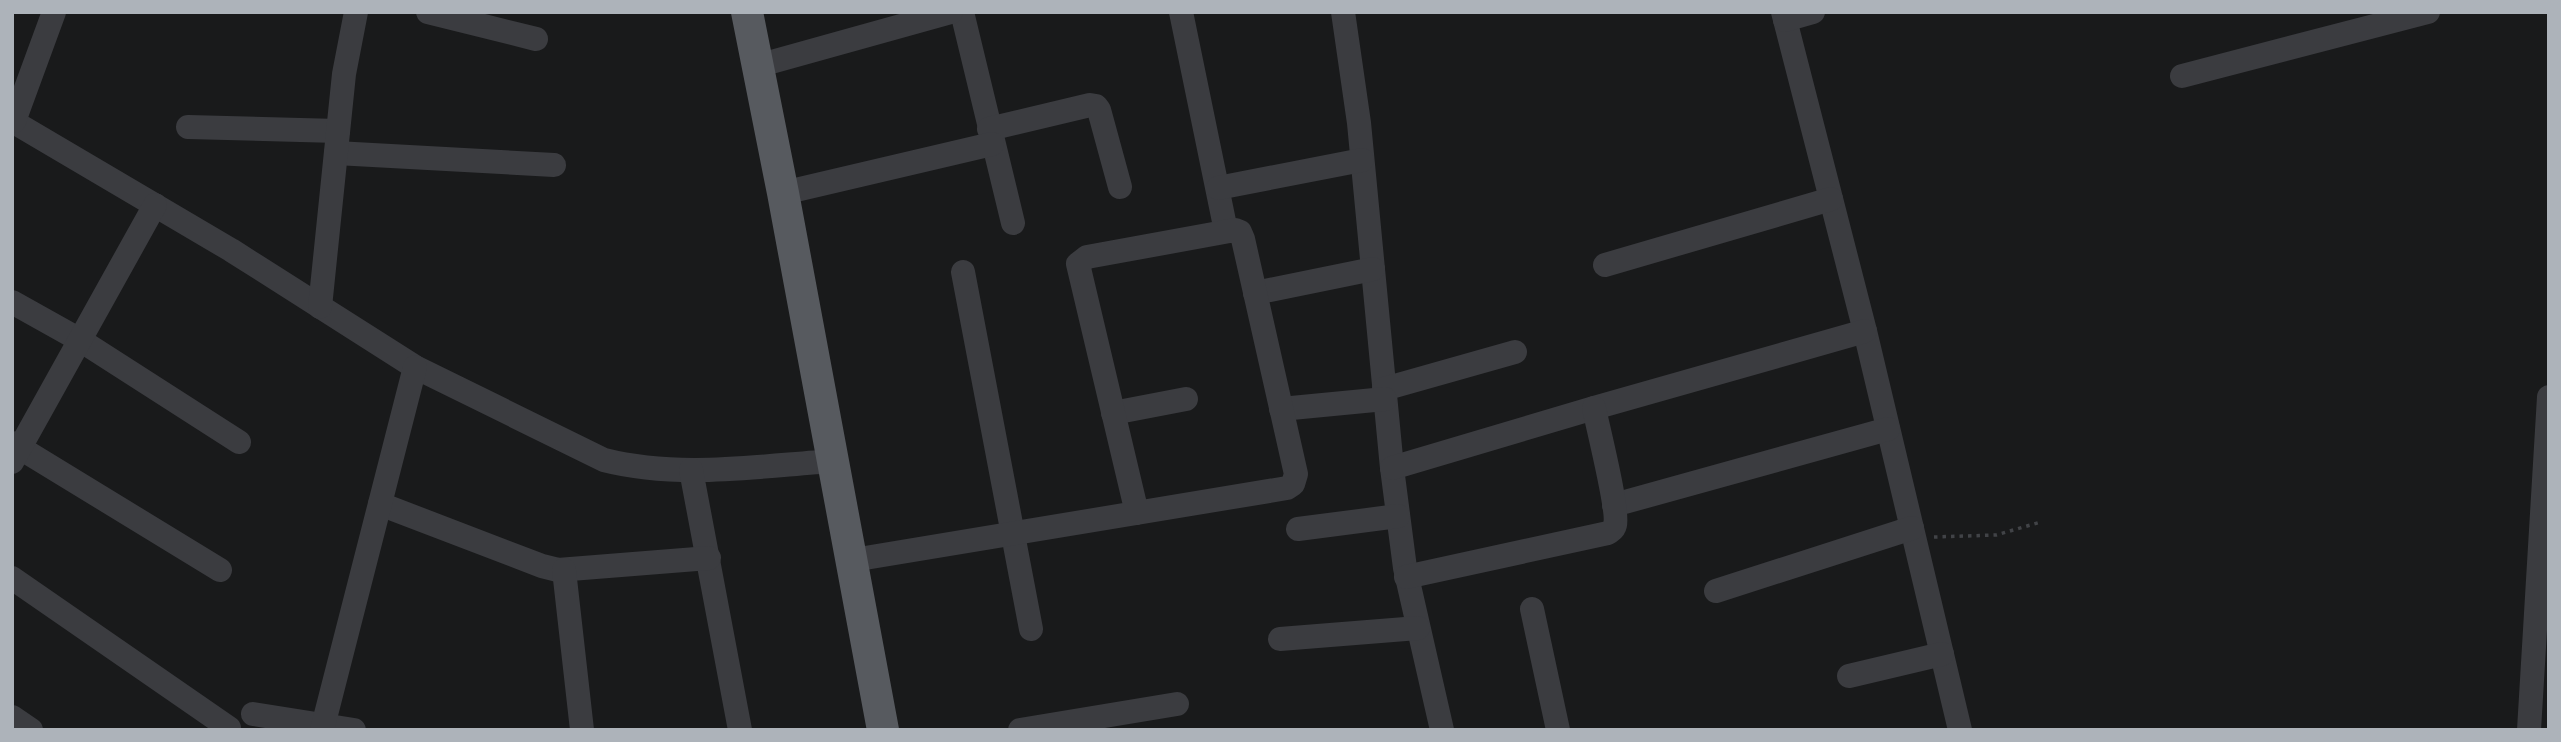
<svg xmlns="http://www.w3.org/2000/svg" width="2561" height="742" font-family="'Archivo Narrow',sans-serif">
  <rect width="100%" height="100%" fill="#191a1b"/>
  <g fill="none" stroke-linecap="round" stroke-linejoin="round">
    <polyline stroke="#414347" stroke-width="3.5" stroke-dasharray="3.5 5" stroke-linecap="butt" points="1934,537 1996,535 2041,522"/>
    <g stroke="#3b3c40" stroke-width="24">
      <polyline points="428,12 536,39"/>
      <polyline points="962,12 1013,223"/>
      <polyline points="1181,12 1226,231"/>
      <polyline points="1343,12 1359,123 1392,468 1405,568 1442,730"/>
      <polyline points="1783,12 1865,331 1960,730"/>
      <polyline points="1785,20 1813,12"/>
      <polyline points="757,66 951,12"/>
      <polyline points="2182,76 2428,12"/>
      <path d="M12,121L231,250L415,367L604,460C679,479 758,466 834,461"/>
      <polyline points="14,121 54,12"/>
      <polyline points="188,127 338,131"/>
      <polyline points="989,129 1090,105 1096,106 1099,110 1120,187"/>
      <polyline points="336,153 554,165"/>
      <polyline points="1218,188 1362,160"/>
      <polyline points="783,193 992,144"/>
      <polyline points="1605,265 1831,199"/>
      <polyline points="963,272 1031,629"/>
      <polyline points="1255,293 1373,269"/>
      <polyline points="12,302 80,340 239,442"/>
      <polyline points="320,307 344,74 356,12"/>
      <polyline points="1384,389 1515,352"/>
      <polyline points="1281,409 1385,399"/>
      <polyline points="1113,413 1186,399"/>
      <polyline points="12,443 220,570"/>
      <polyline points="12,462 155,205"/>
      <polyline points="1392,468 1594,408 1865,331"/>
      <polyline points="691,470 740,730"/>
      <polyline points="380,504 542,566 558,570 709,558"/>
      <polyline points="1614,505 1888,429"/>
      <polyline points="1298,529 1398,516"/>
      <polyline points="853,560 1287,488 1293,484 1296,474 1243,239 1240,232 1235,230 1087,257 1078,264 1137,513"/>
      <polyline points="564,570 582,730"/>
      <path d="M1406,577L1608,533C1612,530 1614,530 1615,525C1619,511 1598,428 1594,408"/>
      <polyline points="12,578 229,728"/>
      <polyline points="1716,591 1912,528"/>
      <polyline points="1532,609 1558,730"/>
      <polyline points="1280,639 1418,628"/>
      <polyline points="1849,676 1942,654"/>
      <polyline points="253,714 354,730"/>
      <polyline points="12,717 31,730"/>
      <polyline points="322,730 415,367"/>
      <polyline points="1020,730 1177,704"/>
      <polyline points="2529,730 2549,397"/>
    </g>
    <polyline stroke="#575a5f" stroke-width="32" points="747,12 783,193 883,730"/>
  </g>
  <rect width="2561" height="742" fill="none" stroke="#adb3ba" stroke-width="28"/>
</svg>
